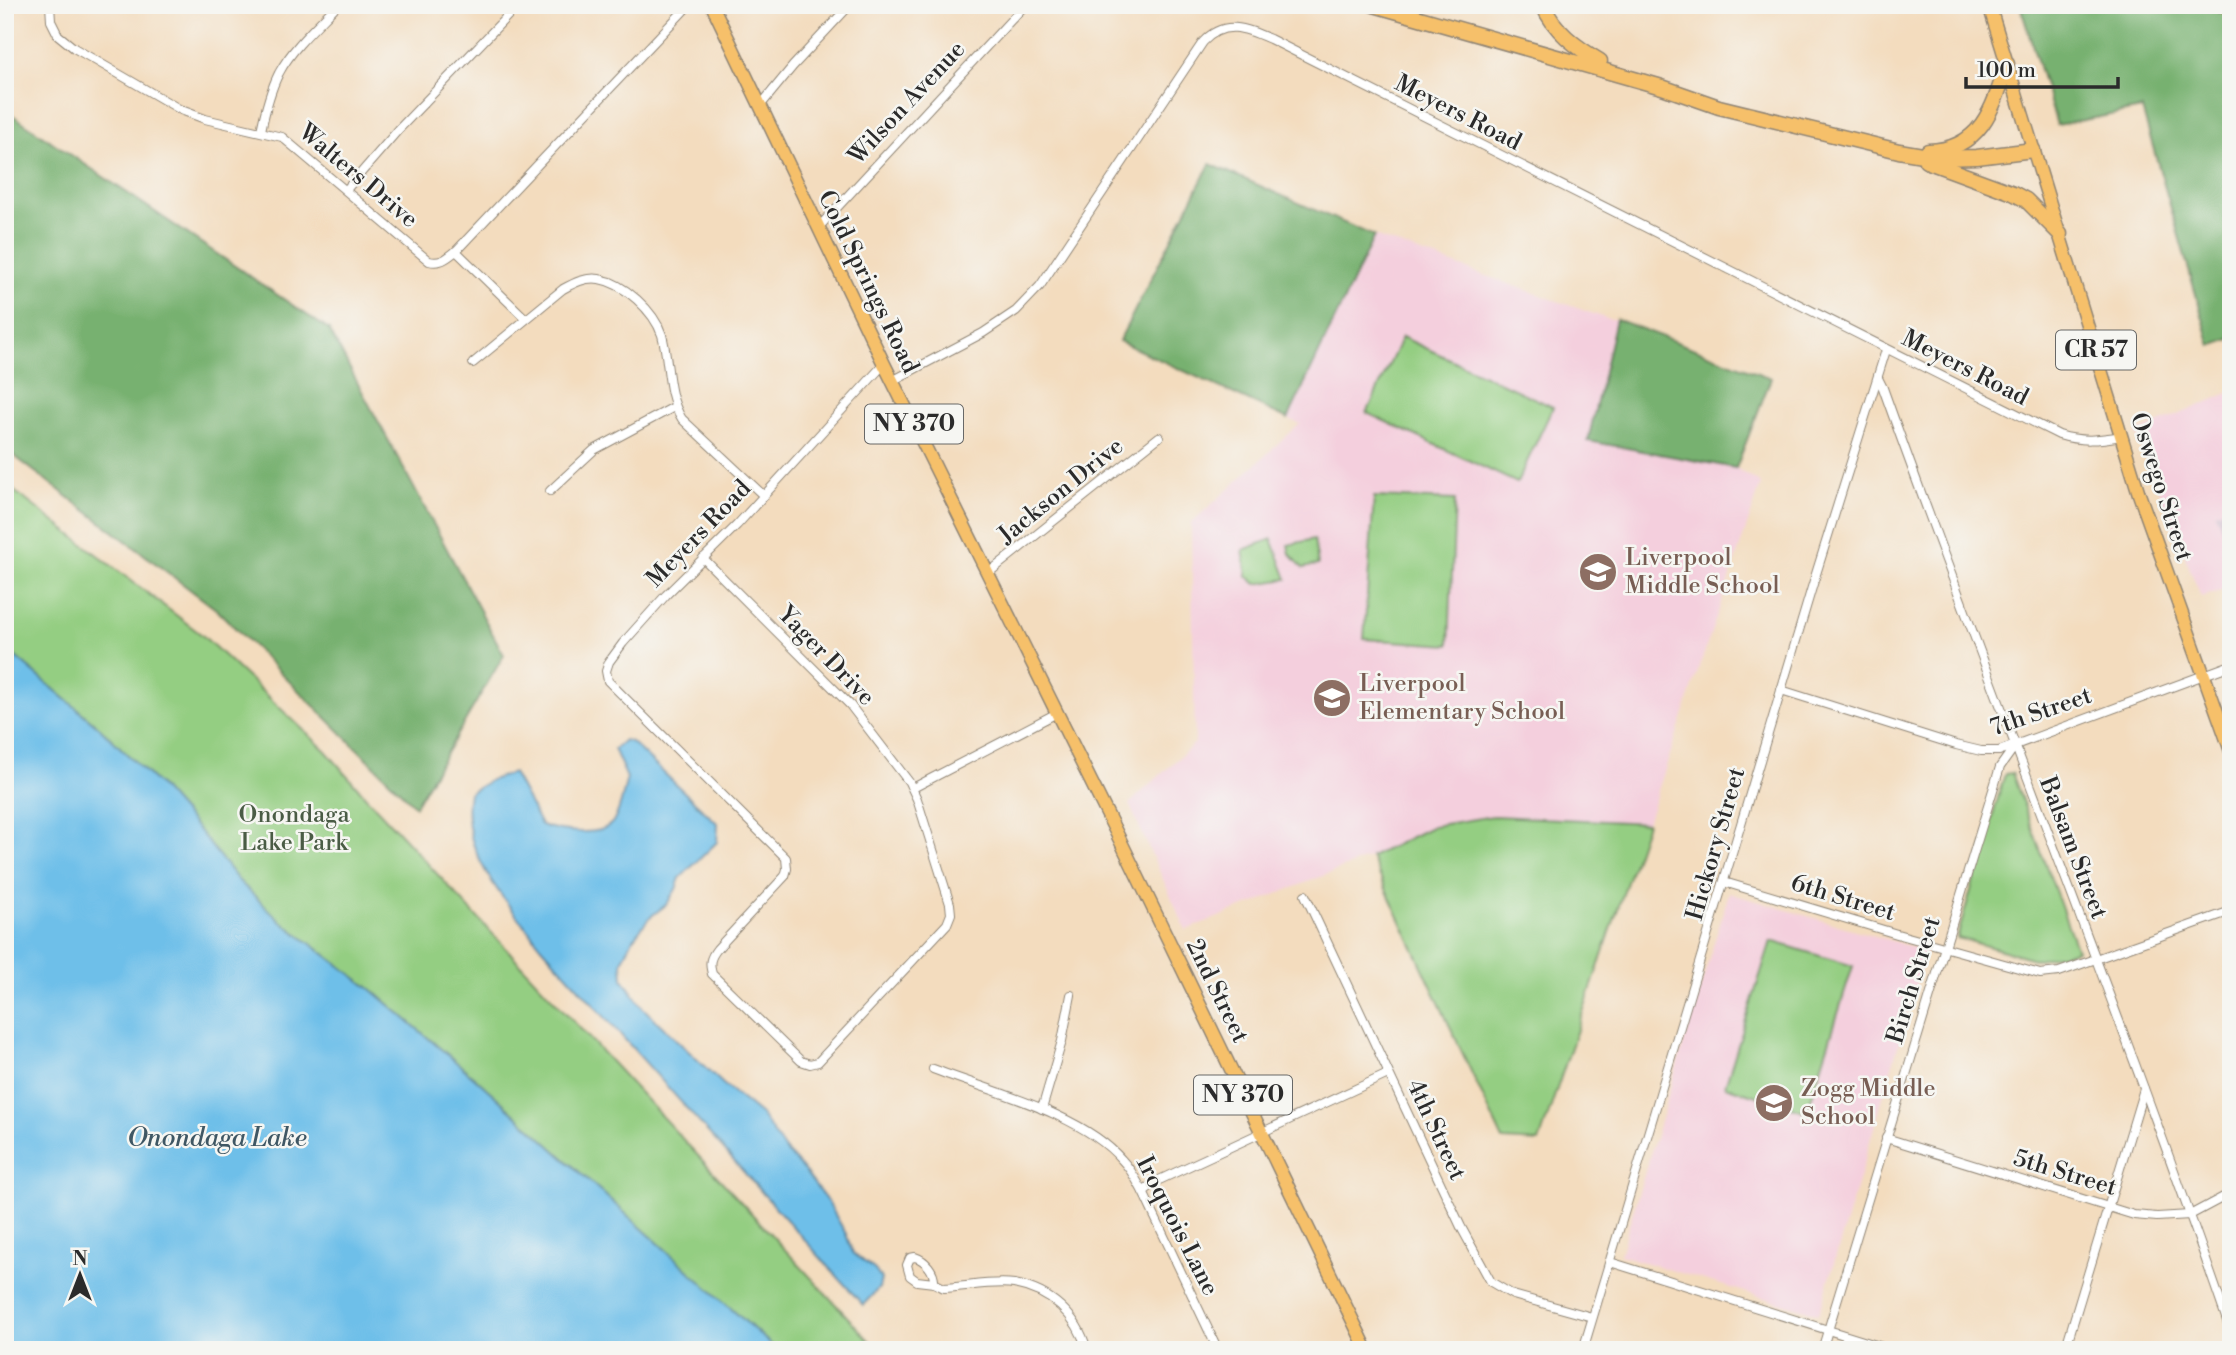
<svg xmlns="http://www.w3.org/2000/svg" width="2236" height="1355" font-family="'Libre Bodoni',serif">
  <rect width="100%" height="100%" fill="#f6f6f2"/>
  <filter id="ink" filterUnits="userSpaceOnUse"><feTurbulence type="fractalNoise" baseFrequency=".0143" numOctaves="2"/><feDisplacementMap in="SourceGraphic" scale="14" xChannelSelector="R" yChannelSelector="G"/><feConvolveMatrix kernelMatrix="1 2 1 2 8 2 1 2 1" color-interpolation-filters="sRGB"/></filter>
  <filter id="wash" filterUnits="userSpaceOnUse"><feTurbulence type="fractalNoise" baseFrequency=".00686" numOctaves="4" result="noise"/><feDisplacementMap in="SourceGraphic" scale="28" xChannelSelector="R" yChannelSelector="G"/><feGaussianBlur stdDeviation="1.57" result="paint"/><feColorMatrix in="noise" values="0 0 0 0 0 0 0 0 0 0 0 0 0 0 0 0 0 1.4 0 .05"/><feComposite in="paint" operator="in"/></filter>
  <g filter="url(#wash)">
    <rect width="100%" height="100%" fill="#f3dcbe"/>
    <g fill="#f4cfdd">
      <polygon points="1374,236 1608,319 1616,319 1588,441 1736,468 1761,484 1647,823 1493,816 1433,826 1371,857 1186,930 1129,804 1195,743 1191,523 1300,424 1288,419"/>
      <polygon points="2231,392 2231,588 2201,597 2136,433"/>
      <polygon points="1729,893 1926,951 1819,1314 1620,1255"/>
    </g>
    <polygon fill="#d0bdcd" points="2231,506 2231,554 2215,512"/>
    <g fill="#94ce82" stroke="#607c56" stroke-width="2">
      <polygon points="1402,337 1553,407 1517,483 1367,413"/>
      <polygon points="5,484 202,635 326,751 365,796 878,1350 777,1350 476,1079 372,990 279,920 238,880 196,827 158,784 101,729 5,648"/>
      <polygon points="1374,497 1455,500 1449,645 1364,639"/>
      <polygon points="1272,539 1287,579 1256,584 1247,576 1243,550"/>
      <polygon points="1314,539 1318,565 1303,568 1290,554 1288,545"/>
      <polygon points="2012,773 2077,950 2038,960 1957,938 2005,774"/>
      <polygon points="1493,816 1647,823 1539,1142 1503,1140 1371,857 1433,826"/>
      <polygon points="1771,941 1853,966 1807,1112 1725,1086"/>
    </g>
    <g fill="#77b170" stroke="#516e4e" stroke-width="2">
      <polygon points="2020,5 2231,5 2231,339 2211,346 2142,109 2057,125"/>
      <polygon points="5,110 329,330 504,655 415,806 217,610 5,449"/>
      <polygon points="1210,164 1374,236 1288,419 1119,341"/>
      <polygon points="1616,319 1771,378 1736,468 1588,441"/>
    </g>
    <g fill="#6ebfe9" stroke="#4c758a" stroke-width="2">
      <polygon points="5,648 101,729 158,784 196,827 238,880 279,920 372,990 476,1079 777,1350 5,1350"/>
      <path d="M624,740L631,742L718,824L717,842L680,878L676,889L667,904L649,918L633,939L622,962L623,979L643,1008L723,1084L761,1115L785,1150L802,1168L829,1204L846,1234L853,1253L875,1270L881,1279L879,1288L863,1305L541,946C507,902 458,853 469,793L491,780L513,773L541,825C558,831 603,839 614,820C621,809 623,792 627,778L614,749Z"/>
    </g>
  </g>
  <g filter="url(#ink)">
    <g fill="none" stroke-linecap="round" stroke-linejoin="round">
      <defs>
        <g id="street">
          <path d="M50,5L51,21L58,35L74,48L181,110L205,119L282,137L429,261C441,264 447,258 456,251L689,5"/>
          <polyline points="760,106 793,66 850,5"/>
          <path d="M261,131C265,111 270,91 279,73C293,47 317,26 337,5"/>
          <polyline points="346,190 399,129 518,5"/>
          <polyline points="818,228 1025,5"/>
          <polyline points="456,251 526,319"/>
          <path d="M473,363L563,289C574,283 585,277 599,279C624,283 654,311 662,335C670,364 666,393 682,419L764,496"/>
          <path d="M1878,378L1883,388C1996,704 2122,1015 2231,1332"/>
          <path d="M892,381L983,333L1016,311L1040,286L1203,42C1224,19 1245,28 1270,39L2059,435C2081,442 2099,440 2122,436"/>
          <polyline points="550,491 594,450 674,407"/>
          <path d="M703,558L850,705L909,782L917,799L950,904L951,914L947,924L818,1062L810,1064L801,1061L712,974C709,963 710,958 717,949L785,876L787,869L786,858L608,681L606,671L609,662L623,643L666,595L737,525L884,364"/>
          <polyline points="987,574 1159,437"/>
          <polyline points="1781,690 1956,745 1981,751 1999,751 2231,665"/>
          <polyline points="913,788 1057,713"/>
          <polyline points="1724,882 1897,934 2040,974 2059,972 2231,911"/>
          <polyline points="1305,895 1461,1227 1491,1282 1513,1295 1592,1317"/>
          <path d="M933,1069C989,1091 1082,1113 1122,1160C1131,1169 1137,1181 1143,1192L1218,1350"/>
          <polyline points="1042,1109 1062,1041 1071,995"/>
          <polyline points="1886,1138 2134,1215 2157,1217 2190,1215 2231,1193"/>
          <polyline points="1143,1192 1157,1181 1388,1074"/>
          <path d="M915,1257C925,1260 935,1271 934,1283L917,1281L910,1276L907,1265L910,1258Z"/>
          <polyline points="1610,1262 1892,1350"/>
          <path d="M934,1283L944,1288C966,1287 993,1281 1014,1284C1051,1291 1077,1315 1087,1350"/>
          <polyline points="1583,1350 1816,574 1886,350"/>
          <polyline points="1822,1350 2000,767 2015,746"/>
          <polyline points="2065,1350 2144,1089"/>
        </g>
        <g id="primary">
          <polyline points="712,5 884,364 1120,840 1367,1350"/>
          <polyline points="1989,5 2139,494 2231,751"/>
        </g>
        <g id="highway">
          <polyline points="1374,5 1662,87 1719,107 1899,151 1940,158 1977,157 2033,150"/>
          <path d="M1543,5C1554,31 1576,47 1600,61"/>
          <polyline points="2222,5 2231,9"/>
          <path d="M1928,151C1982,150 1994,106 2007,64"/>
          <polyline points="1926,161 2013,193 2026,200 2060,234"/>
        </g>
      </defs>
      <use href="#street" stroke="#8f8474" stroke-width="10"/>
      <use href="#primary" stroke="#8f8474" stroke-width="15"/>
      <use href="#highway" stroke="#8f8474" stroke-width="17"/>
      <use href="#street" stroke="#fff" stroke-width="8"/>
      <use href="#primary" stroke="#f6c06b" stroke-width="12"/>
      <use href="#highway" stroke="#f6c06b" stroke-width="14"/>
    </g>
  </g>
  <defs>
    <symbol id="school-disc" viewBox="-11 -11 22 22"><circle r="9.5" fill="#8d6e63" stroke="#f6f6f2"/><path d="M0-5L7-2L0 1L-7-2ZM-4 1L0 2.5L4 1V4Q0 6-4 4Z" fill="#fff"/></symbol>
  </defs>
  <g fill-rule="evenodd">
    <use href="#school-disc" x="1576" y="550" width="44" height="44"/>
    <use href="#school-disc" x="1310" y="676" width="44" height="44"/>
    <use href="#school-disc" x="1752" y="1081" width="44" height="44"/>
  </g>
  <g text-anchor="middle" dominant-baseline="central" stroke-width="5" stroke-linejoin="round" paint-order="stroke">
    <g fill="#f6f6f2" stroke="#686867" stroke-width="2">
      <rect x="2056" y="330.5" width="80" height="39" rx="5"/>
      <rect x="865" y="404.5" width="98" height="39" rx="5"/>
      <rect x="1194" y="1075.5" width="98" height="39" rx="5"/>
    </g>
    <g font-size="23" font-weight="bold" fill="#2b2b2b">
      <text x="2096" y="350">CR 57</text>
      <text x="914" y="424">NY 370</text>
      <text x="1243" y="1095">NY 370</text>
    </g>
    <g font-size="24" fill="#2b2b2b" stroke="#f6f6f2">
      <text transform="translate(907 103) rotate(-47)">Wilson Avenue</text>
      <text transform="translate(1458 113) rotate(27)">Meyers Road</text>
      <text transform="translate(358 176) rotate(40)">Walters Drive</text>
      <text transform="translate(868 282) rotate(64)">Cold Springs Road</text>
      <text transform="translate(1965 368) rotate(27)">Meyers Road</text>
      <text transform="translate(2161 487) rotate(72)">Oswego Street</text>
      <text transform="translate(1061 491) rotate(-39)">Jackson Drive</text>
      <text transform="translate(699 534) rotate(-46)">Meyers Road</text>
      <text transform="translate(826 656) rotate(46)">Yager Drive</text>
      <text transform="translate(2041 712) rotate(-19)">7th Street</text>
      <text transform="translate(1716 844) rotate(-74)">Hickory Street</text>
      <text transform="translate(2073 848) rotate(69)">Balsam Street</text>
      <text transform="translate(1843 898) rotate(17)">6th Street</text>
      <text transform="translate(1914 980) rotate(-73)">Birch Street</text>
      <text transform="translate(1217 991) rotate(64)">2nd Street</text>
      <text transform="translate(1436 1130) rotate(65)">4th Street</text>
      <text transform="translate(2065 1173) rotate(17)">5th Street</text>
      <text transform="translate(1177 1226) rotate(63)">Iroquois Lane</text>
    </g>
    <g font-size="24" fill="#785e54" stroke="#f6f6f2" text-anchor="start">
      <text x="1625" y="558">Liverpool<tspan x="1625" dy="28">Middle School</tspan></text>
      <text x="1359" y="684">Liverpool<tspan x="1359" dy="28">Elementary School</tspan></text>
      <text x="1801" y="1089">Zogg Middle<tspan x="1801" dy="28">School</tspan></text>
    </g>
    <g font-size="24" fill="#4a5c45" stroke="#f6f6f2">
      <text x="294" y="815">Onondaga<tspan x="294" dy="28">Lake Park</tspan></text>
    </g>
    <g font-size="26" font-style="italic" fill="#3f5764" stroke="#f6f6f2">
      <text x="217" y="1138">Onondaga Lake</text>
    </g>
  </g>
  <rect width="2236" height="1355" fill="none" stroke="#f6f6f2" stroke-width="28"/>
  <g transform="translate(80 1275)" stroke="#f6f6f2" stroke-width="5" paint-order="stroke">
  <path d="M0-5L12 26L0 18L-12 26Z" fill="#2b2b2b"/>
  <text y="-10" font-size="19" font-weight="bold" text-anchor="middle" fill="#2b2b2b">N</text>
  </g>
  <path d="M1966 77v10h152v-10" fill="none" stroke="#2b2b2b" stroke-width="3.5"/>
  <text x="1977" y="77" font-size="21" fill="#2b2b2b" stroke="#f6f6f2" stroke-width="5" paint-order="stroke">100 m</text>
</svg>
